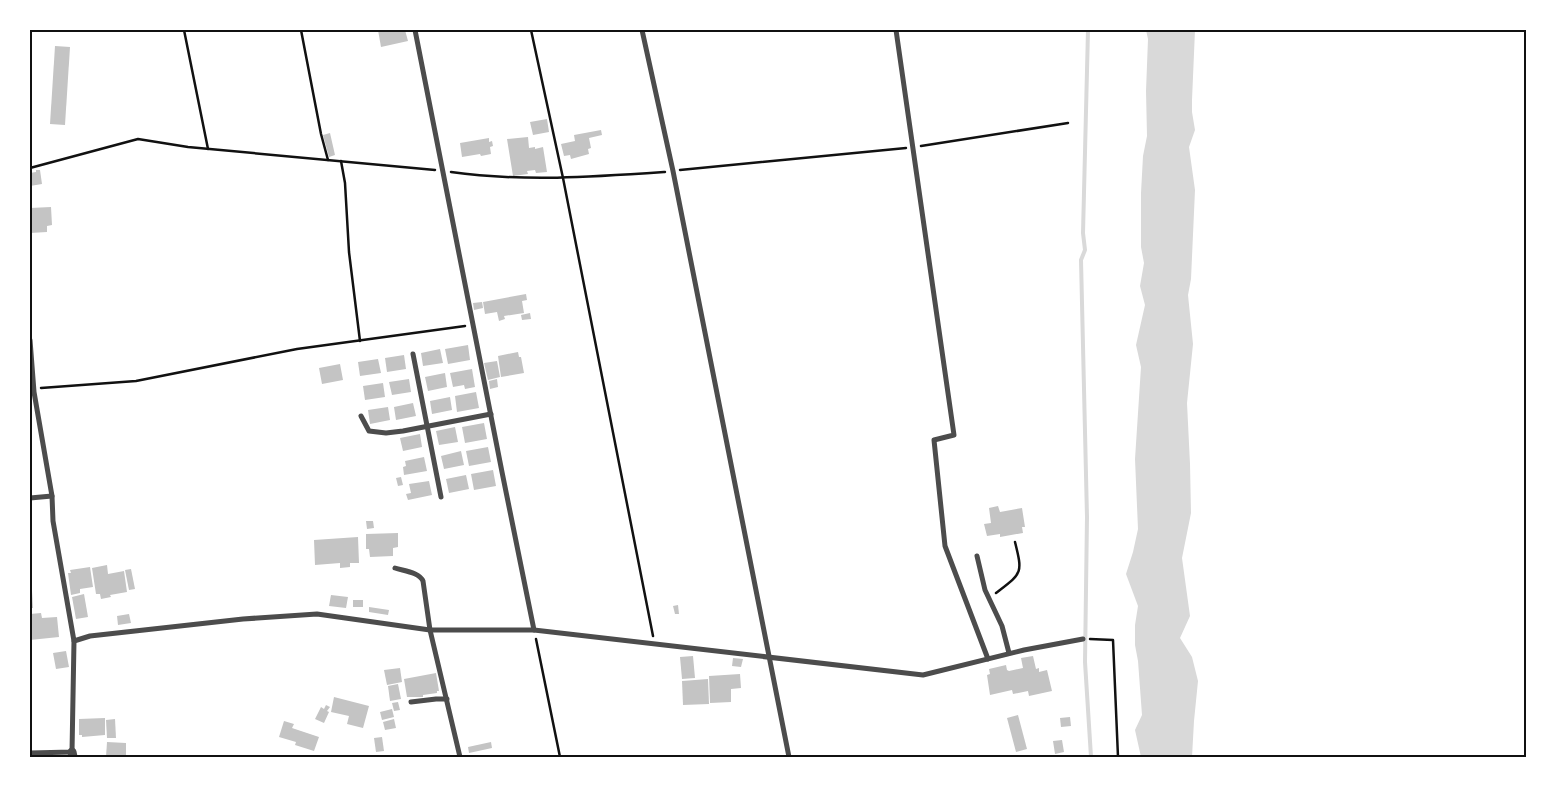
<svg xmlns="http://www.w3.org/2000/svg" width="1556" height="787" font-family="'Exo 2',sans-serif">
  <rect width="100%" height="100%" fill="#fff"/>
  <polygon fill="#d9d9d9" points="1146,30 1195,30 1192,100 1192,112 1195,130 1189,147 1195,190 1191,279 1188,295 1193,344 1187,403 1190,464 1191,513 1182,558 1190,616 1180,638 1192,657 1198,681 1194,721 1192,757 1141,757 1135,730 1142,715 1138,661 1135,645 1135,625 1138,606 1126,574 1133,552 1138,529 1135,459 1141,367 1136,345 1145,305 1140,286 1144,263 1141,247 1141,193 1143,156 1147,136 1146,91 1148,39"/>
  <g fill="none" stroke-linecap="round" stroke-linejoin="round">
    <polyline stroke="#d9d9d9" stroke-width="4" points="1088,30 1083,233 1085,250 1081,260 1087,517 1085,662 1091,757"/>
  </g>
  <g fill="#c4c4c4">
    <polygon points="378,30 405,30 408,41 381,47"/>
    <polygon points="55,46 70,47 65,125 50,124"/>
    <polygon points="547,119 549,132 533,135 530,122"/>
    <polygon points="601,130 602,135 589,138 591,148 588,149 589,154 571,159 570,155 564,156 561,144 575,141 574,135"/>
    <polygon points="330,133 335,155 329,157 323,135"/>
    <polygon points="528,137 529,148 535,147 535,149 543,147 547,172 536,173 535,170 527,171 528,174 513,176 507,139"/>
    <polygon points="489,138 489,142 492,141 493,146 490,147 491,154 481,156 480,154 462,157 460,143"/>
    <polygon points="36,170 40,170 42,184 30,186 30,173 36,172"/>
    <polygon points="51,207 52,225 47,226 47,232 30,233 30,208"/>
    <polygon points="526,294 527,300 522,301 524,313 504,316 505,319 499,321 497,312 485,314 483,302"/>
    <polygon points="482,302 483,308 474,310 473,303"/>
    <polygon points="530,313 531,319 522,320 521,315"/>
    <polygon points="468,345 470,360 448,364 445,349"/>
    <polygon points="440,349 443,363 423,366 421,353"/>
    <polygon points="518,352 519,357 521,357 524,373 501,377 498,356"/>
    <polygon points="404,355 406,369 387,372 385,358"/>
    <polygon points="378,359 381,373 360,376 358,362"/>
    <polygon points="497,361 500,377 488,380 484,363"/>
    <polygon points="340,364 343,380 322,384 319,368"/>
    <polygon points="472,369 475,387 465,389 464,385 453,387 450,373"/>
    <polygon points="445,373 447,387 428,391 425,377"/>
    <polygon points="409,379 411,392 392,395 389,382"/>
    <polygon points="497,379 498,387 490,389 489,381"/>
    <polygon points="383,383 385,397 365,400 363,386"/>
    <polygon points="476,392 479,408 457,412 455,396"/>
    <polygon points="450,397 452,410 432,414 430,401"/>
    <polygon points="413,403 416,416 396,420 394,407"/>
    <polygon points="388,407 390,420 370,424 368,410"/>
    <polygon points="484,423 487,439 465,443 462,427"/>
    <polygon points="455,427 458,442 439,445 436,431"/>
    <polygon points="420,434 422,447 403,451 400,438"/>
    <polygon points="488,447 491,462 469,466 466,451"/>
    <polygon points="461,451 464,465 444,469 441,456"/>
    <polygon points="424,457 427,471 404,475 403,467 406,466 405,461"/>
    <polygon points="493,470 496,486 474,490 471,474"/>
    <polygon points="466,475 469,489 449,493 446,479"/>
    <polygon points="401,477 403,485 398,486 396,478"/>
    <polygon points="429,481 432,495 408,500 406,494 411,493 409,484"/>
    <polygon points="998,506 1000,512 1022,508 1025,527 1022,527 1023,533 1000,537 1000,534 987,536 984,524 991,523 989,508"/>
    <polygon points="366,521 373,521 374,528 367,529"/>
    <polygon points="398,533 398,547 393,548 393,556 370,557 369,549 366,549 366,534"/>
    <polygon points="358,537 359,563 350,563 350,567 340,568 340,563 315,565 314,540"/>
    <polygon points="107,565 108,574 124,571 127,592 110,595 111,597 101,599 100,594 96,594 92,568"/>
    <polygon points="90,567 93,587 80,589 80,593 71,595 68,573 71,573 70,570"/>
    <polygon points="131,569 135,589 129,590 125,570"/>
    <polygon points="32,591 33,608 30,608 30,592"/>
    <polygon points="84,594 88,617 76,619 72,597"/>
    <polygon points="331,595 348,597 346,608 329,606"/>
    <rect x="353" y="600" width="10" height="7"/>
    <polygon points="678,605 679,614 675,614 673,606"/>
    <polygon points="369,607 389,610 388,615 369,612"/>
    <polygon points="41,613 42,618 57,617 59,637 30,640 30,614"/>
    <polygon points="129,614 131,623 118,625 117,616"/>
    <polygon points="66,651 69,667 56,669 53,653"/>
    <polygon points="693,656 695,678 682,679 680,657"/>
    <polygon points="1033,656 1036,669 1039,668 1039,672 1047,670 1052,691 1029,696 1028,691 1013,694 1012,690 990,695 987,675 990,674 989,669 1006,665 1007,670 1009,671 1023,668 1021,658"/>
    <polygon points="733,658 743,659 741,667 732,666"/>
    <polygon points="400,668 402,682 387,685 384,670"/>
    <polygon points="436,673 439,691 437,691 437,693 423,695 423,697 407,697 404,679"/>
    <polygon points="740,674 741,688 731,689 731,702 710,703 709,676"/>
    <polygon points="708,679 709,704 683,705 682,681"/>
    <polygon points="398,684 401,699 390,701 388,686"/>
    <polygon points="334,697 369,706 363,728 347,724 349,716 331,712"/>
    <polygon points="398,702 400,710 394,711 392,703"/>
    <polygon points="326,705 330,707 327,711 329,712 324,723 315,719 321,707 324,709"/>
    <polygon points="392,709 394,717 382,720 380,712"/>
    <polygon points="1018,715 1027,749 1016,752 1007,718"/>
    <polygon points="1070,717 1071,726 1061,727 1060,718"/>
    <polygon points="105,718 105,735 82,737 82,735 79,735 79,719"/>
    <polygon points="115,719 116,738 107,738 106,720"/>
    <polygon points="394,719 396,728 385,730 383,722"/>
    <polygon points="284,721 294,724 292,728 319,737 314,751 295,745 296,742 279,737"/>
    <polygon points="382,737 384,751 376,752 374,738"/>
    <polygon points="1062,740 1064,752 1055,754 1053,741"/>
    <polygon points="107,742 126,743 126,757 106,757"/>
    <polygon points="491,742 492,748 469,753 468,747"/>
  </g>
  <g fill="none" stroke-linecap="round" stroke-linejoin="round">
    <g stroke="#111" stroke-width="2.5">
      <polyline points="184,30 208,149"/>
      <polyline points="301,30 321,134 328,160"/>
      <polyline points="531,30 563,178 653,636"/>
      <polyline points="921,146 1068,123"/>
      <polyline points="341,161 345,183 349,252 360,341"/>
      <polyline points="30,168 138,139 188,147 435,170"/>
      <polyline points="680,170 906,148"/>
      <path d="M451,172C522,182 593,177 665,172"/>
      <polyline points="41,388 136,381 297,349 465,326"/>
      <path d="M996,593C1022,573 1023,574 1015,542"/>
      <polyline points="536,639 560,757"/>
      <polyline points="1090,639 1113,640 1118,757"/>
    </g>
    <g stroke="#4c4c4c" stroke-width="5">
      <polyline points="415,30 502,472 534,630"/>
      <polyline points="642,30 673,171 789,757"/>
      <polyline points="896,30 954,435 934,440 945,546 988,659"/>
      <polyline points="30,340 34,392 52,496 53,521 74,641"/>
      <polyline points="413,354 441,497"/>
      <polyline points="361,416 369,431 386,433 403,431 491,414"/>
      <polyline points="30,498 52,496"/>
      <polyline points="977,556 985,590 1002,626 1009,653"/>
      <path d="M395,568C404,571 419,572 423,581L430,630L460,757"/>
      <polyline points="411,702 436,699 447,699"/>
      <polyline points="30,753 72,752 74,641 90,636 243,619 317,614 430,630 534,630 923,675 1024,650 1083,639"/>
    </g>
    <polyline stroke="#4c4c4c" stroke-width="9" points="72,752 73,757"/>
  </g>
  <rect width="1556" height="787" fill="none" stroke="#ffffff" stroke-width="62"/>
  <rect x="31" y="31" width="1494" height="725" fill="none" stroke="#111" stroke-width="2"/>
</svg>
